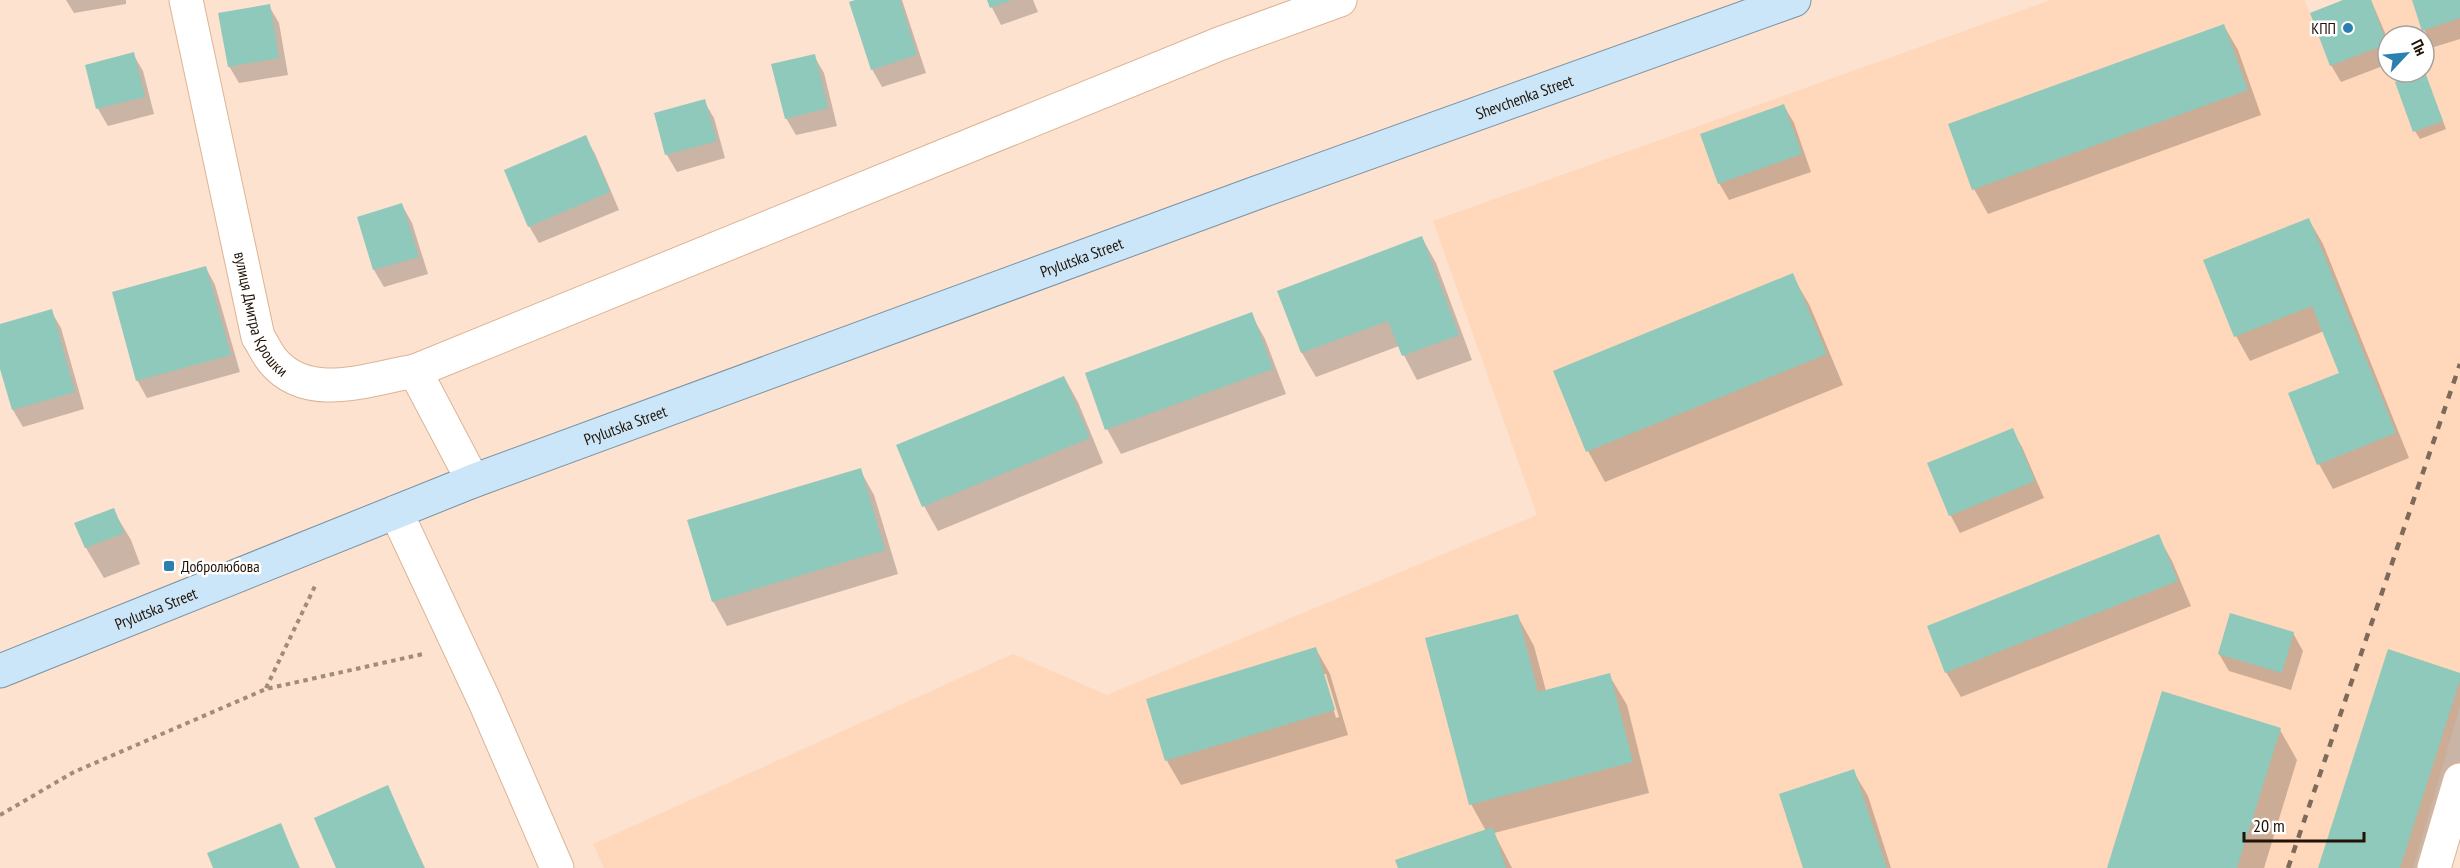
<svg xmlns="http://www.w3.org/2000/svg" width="2460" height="868" font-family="'PT Sans Narrow',sans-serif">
  <rect width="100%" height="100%" fill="#fce2cf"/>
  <path fill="#ffd7ba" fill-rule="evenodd" d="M2051,0H2304L2310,13L2343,0H2460V706L2413,868H604L593,844L1013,654L1107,695L1537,515L1433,221ZM2388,36H2424V72H2388Z"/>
  <g fill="#0003" fill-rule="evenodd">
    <polygon points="66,0 126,0 126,4 74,13"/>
    <polygon points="860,0 902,0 926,73 882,87 872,69"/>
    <polygon points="988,0 1033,0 1038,12 1001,25"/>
    <polygon points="2347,0 2371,0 2388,40 2388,64 2341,82 2331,65"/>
    <polygon points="2414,0 2460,0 2460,39 2434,47 2424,30"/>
    <polygon points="269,6 279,23 288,75 239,83 229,66"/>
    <polygon points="2224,26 2238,50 2261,115 1988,214 1974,189 1950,125"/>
    <polygon points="133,54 143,71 154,114 108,126 98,109"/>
    <polygon points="814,56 824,73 837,126 796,135 786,118"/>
    <polygon points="2424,73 2446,129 2420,139 2415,131"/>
    <polygon points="704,101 714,118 725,158 677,172 667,155 656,115"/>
    <polygon points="1784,106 1794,123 1811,172 1729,200 1719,183"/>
    <polygon points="585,137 595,154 619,210 539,243 529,226"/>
    <polygon points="402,205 412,223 428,274 384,287 374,270 359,218"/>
    <polygon points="2309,220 2323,244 2409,458 2333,489 2319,464 2341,373 2324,331 2250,361 2236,336"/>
    <polygon points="1422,238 1436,263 1472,360 1417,380 1399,346 1316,377 1302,353 1279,292"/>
    <polygon points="206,268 215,285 240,372 147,398 137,380"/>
    <polygon points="1792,275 1810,306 1843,385 1605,482 1588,451 1555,372"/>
    <polygon points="51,311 61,328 84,409 23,427 13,410 0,364 0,326"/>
    <polygon points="1251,314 1265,339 1286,394 1121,454 1107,429 1087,374"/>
    <polygon points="1064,377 1078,402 1103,463 938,531 924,506 898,446"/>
    <polygon points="2012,430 2022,447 2044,498 1960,533 1951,516 1929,464"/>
    <polygon points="860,470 874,495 898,574 727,626 713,601"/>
    <polygon points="113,510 131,540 140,564 104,578 86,548 76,523"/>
    <polygon points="2158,536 2172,561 2191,606 1961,697 1946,672"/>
    <polygon points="1517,615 1534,646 1546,691 1609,675 1627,705 1649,793 1494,833 1512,868 1399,868 1486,831 1471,804"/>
    <polygon points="2293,633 2303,651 2291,690 2229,671 2219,654"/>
    <path d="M1316,649L1330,674L1348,735L1181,785L1167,761L1148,700ZM1323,674H1326L1339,717L1336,718Z"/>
    <polygon points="2460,674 2460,764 2427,868 2319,868"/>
    <polygon points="2280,730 2297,760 2264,868 2108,868"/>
    <polygon points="1853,771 1868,796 1891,868 1805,868"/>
    <polygon points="387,787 425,868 338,868"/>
    <polygon points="280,824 300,868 214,868"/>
  </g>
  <g fill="#8ec9bc">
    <polygon points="855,0 900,0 917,55 871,70 849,2"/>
    <polygon points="987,0 1012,0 990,8"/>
    <polygon points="2343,0 2371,0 2387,44 2330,66 2310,13"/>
    <polygon points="2412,0 2460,0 2460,18 2422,31"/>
    <polygon points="270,4 279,58 228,67 218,13"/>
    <polygon points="2224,24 2248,90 1972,190 1948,124"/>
    <polygon points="134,52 145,97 96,109 85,65"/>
    <polygon points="815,54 828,108 785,119 771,64"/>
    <polygon points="2421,72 2425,72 2443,121 2413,132 2395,82"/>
    <polygon points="705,99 717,141 665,155 654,113"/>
    <polygon points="1784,104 1802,154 1718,184 1700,134"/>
    <polygon points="586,135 610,192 528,227 504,170"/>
    <polygon points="402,203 419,257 373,270 357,217"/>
    <polygon points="2309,218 2396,433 2317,465 2288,393 2339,373 2312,306 2234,337 2203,260"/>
    <polygon points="1422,236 1459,335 1402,356 1388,321 1301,353 1277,291"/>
    <polygon points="206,266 231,355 136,381 112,292"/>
    <polygon points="1793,273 1827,354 1586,452 1553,371"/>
    <polygon points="52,309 75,392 12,410 0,369 0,324"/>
    <polygon points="1252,312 1273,369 1105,430 1085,373"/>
    <polygon points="1064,376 1090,438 922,507 896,445"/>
    <polygon points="2013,428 2035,481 1949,516 1927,463"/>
    <polygon points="861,468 885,550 712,602 687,520"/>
    <polygon points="114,508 124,533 85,548 74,523"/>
    <polygon points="2159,534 2178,581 1945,673 1927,626"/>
    <polygon points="2230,613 2294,632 2282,673 2218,654"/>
    <polygon points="1518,614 1538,692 1610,673 1633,762 1469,805 1425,638"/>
    <polygon points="1316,647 1335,710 1165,761 1146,699"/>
    <polygon points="2388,649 2460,673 2460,680 2400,868 2318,868"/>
    <polygon points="2162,691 2281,728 2237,868 2107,868"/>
    <polygon points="1854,769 1887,868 1803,868 1779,794"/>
    <polygon points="388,785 424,868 336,868 314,818"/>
    <polygon points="281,823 299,868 213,868 207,853"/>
    <polygon points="1493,827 1506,868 1398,868 1395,860"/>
  </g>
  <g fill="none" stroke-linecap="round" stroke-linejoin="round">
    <defs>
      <g id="street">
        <path id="s1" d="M186,0L258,337C263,344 267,354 273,361C308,403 369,379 415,371L473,481"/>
        <polyline points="415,371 1219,44 1340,0"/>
        <polyline points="396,512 485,702 557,868"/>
        <polyline points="2434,868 2460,780"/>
      </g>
      <g id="primary">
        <path id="s2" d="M0,671L473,481L1256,193L1794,0"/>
      </g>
    </defs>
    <use href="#street" stroke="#ddb495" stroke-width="35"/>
    <use href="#primary" stroke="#7991a1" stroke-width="35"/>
    <g stroke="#a18b7b" stroke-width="4" stroke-dasharray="4.5 4.5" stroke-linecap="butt">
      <polyline points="266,688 316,584"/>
      <polyline points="0,815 74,772 266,689 423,654"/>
    </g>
    <use href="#street" stroke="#fff" stroke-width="33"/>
    <use href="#primary" stroke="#cbe6f8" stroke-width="33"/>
    <polyline stroke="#7d6a5b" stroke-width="4.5" stroke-dasharray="8 8" stroke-linecap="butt" points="2288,868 2460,364"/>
  </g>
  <g fill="#2c80b0" stroke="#fff" stroke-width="2">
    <circle cx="2348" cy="28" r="6"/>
    <rect x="163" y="560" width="12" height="12" rx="3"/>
  </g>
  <g text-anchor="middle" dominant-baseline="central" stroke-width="5" stroke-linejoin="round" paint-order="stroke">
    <g font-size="16" fill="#221307" stroke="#fff" text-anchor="end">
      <text x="2336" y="28">КПП</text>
      <text x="181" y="566" text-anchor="start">Добролюбова</text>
    </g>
    <g font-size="16" fill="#221307" stroke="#fff">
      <text stroke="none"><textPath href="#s2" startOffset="1629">Shevchenka Street</textPath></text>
      <text stroke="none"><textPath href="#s2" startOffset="1158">Prylutska Street</textPath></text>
      <text stroke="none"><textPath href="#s1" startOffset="324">вулиця Дмитра Крошки</textPath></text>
      <text stroke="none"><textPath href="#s2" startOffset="672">Prylutska Street</textPath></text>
      <text stroke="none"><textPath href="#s2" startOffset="168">Prylutska Street</textPath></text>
    </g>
  </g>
  <g transform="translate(2406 54) rotate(64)"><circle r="28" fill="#ffffff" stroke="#a7a19c" stroke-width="1.5"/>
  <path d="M0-4.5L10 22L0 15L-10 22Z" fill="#2c80b0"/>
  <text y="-9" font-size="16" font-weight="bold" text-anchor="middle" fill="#221307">Пн</text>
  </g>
  <path d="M2244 832v9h120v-9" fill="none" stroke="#221307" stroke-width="3"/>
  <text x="2253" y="832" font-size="18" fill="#221307" stroke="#ffffff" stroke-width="4.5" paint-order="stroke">20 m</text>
</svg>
